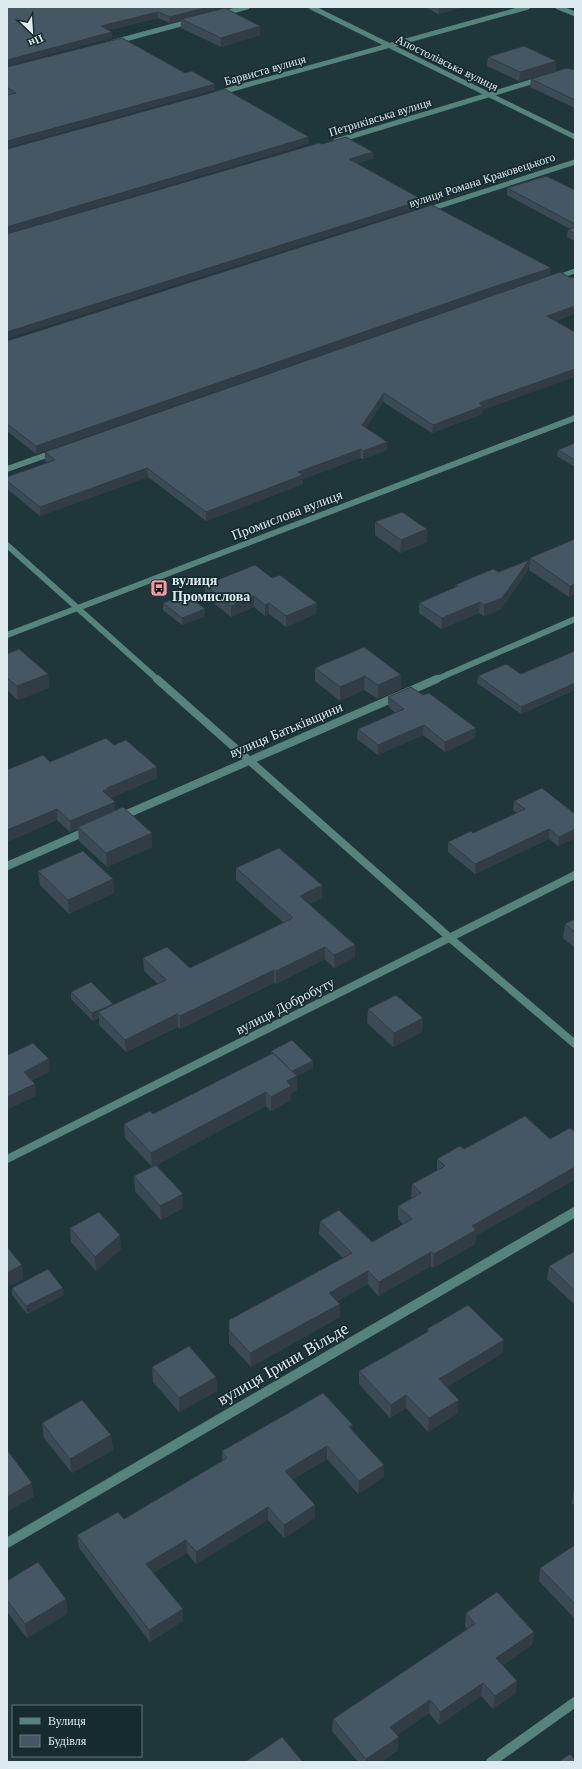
<svg xmlns="http://www.w3.org/2000/svg" width="582" height="1769" font-family="Georgia,serif">
  <rect width="100%" height="100%" fill="#1f363b"/>
  <g fill="none" stroke-linecap="round" stroke-linejoin="round">
    <polyline stroke="#56837b" stroke-width="5" points="558,7 575,14"/>
    <g stroke="#56837b" stroke-width="5">
      <polyline points="221,14 247,7"/>
      <polyline points="114,42 192,21"/>
      <polyline points="218,93 528,7"/>
      <polyline points="336,141 541,79"/>
      <polyline points="427,210 575,162"/>
      <polyline points="555,278 575,271"/>
    </g>
    <g stroke="#56837b" stroke-width="6">
      <polyline points="7,469 55,452"/>
      <polyline points="7,545 158,680"/>
      <polyline points="7,635 575,418"/>
      <polyline points="435,680 575,619"/>
    </g>
    <g stroke="#56837b" stroke-width="8">
      <polyline points="157,679 450,938 575,1044"/>
      <polyline points="120,817 437,679"/>
      <polyline points="7,866 89,830"/>
      <polyline points="7,1159 575,875"/>
    </g>
    <g stroke="#56837b" stroke-width="10">
      <polyline points="7,1543 575,1212"/>
      <polyline points="491,1762 575,1702"/>
    </g>
    <polyline stroke="#56837b" stroke-width="5" points="311,7 575,137"/>
  </g>
  <g fill="#3c4a55">
    <polygon points="7,7 215,10 260,26 260,35 221,47 181,28 181,20 170,23 158,18 109,30 112,32 112,38"/>
    <polygon points="425,7 464,7 438,14"/>
    <polygon points="488,57 556,61 556,71 519,81 487,66"/>
    <polygon points="7,67 185,73 215,84 215,90 9,95 7,94"/>
    <polygon points="575,70 575,108 530,87 531,79"/>
    <polygon points="507,188 575,190 575,241 567,237 568,230 570,229 507,195"/>
    <polygon points="551,268 550,275 492,295 36,454 7,431 7,341"/>
    <polygon points="556,321 483,410 482,414 432,433 383,402 366,428 387,442 387,450 363,459 360,458 303,479 303,484 206,521 148,477 40,516 7,489 7,477 48,463 45,461 45,452"/>
    <polygon points="575,443 575,467 557,456 558,450"/>
    <polygon points="375,522 427,529 427,542 400,553 375,535"/>
    <polygon points="575,539 569,597 529,570 530,558"/>
    <polygon points="529,560 528,570 501,609 484,616 479,613 441,629 419,613 419,603 455,588 455,585 499,572"/>
    <polygon points="272,578 317,603 316,614 286,627 269,614 265,616 254,607 231,617 205,596 205,585"/>
    <polygon points="163,603 205,616 182,625 163,610"/>
    <polygon points="364,647 401,689 378,699 364,690 340,701 315,681 315,668"/>
    <polygon points="575,651 575,690 521,714 477,683 478,676 521,674"/>
    <polygon points="7,654 48,674 49,688 18,700 7,690"/>
    <polygon points="388,697 475,738 445,752 423,735 378,755 357,739 358,729 395,713 388,706"/>
    <polygon points="114,745 157,767 157,778 110,798 115,811 152,833 152,847 107,867 79,841 78,829 70,832 57,820 7,842 7,770 50,762"/>
    <polygon points="514,801 575,814 575,838 558,846 549,839 475,874 448,852 448,842 473,833 517,813 513,810"/>
    <polygon points="236,868 322,885 322,898 309,904 355,957 334,968 325,959 276,984 274,983 180,1029 178,1027 126,1052 99,1025 99,1018 93,1021 71,999 71,992 113,1006 158,984 144,971 143,958 190,968 284,923 236,880"/>
    <polygon points="38,871 113,879 114,893 69,914 40,885"/>
    <polygon points="575,919 575,948 563,938 565,924"/>
    <polygon points="368,1009 423,1018 422,1032 393,1047 367,1023"/>
    <polygon points="271,1051 313,1061 313,1068 297,1076 297,1090 291,1093 291,1100 271,1111 266,1106 156,1165 183,1208 161,1220 135,1191 134,1176 152,1167 125,1138 124,1124 153,1114 271,1054"/>
    <polygon points="460,1146 476,1236 475,1244 433,1268 431,1266 378,1296 368,1284 337,1301 340,1317 251,1367 229,1343 229,1320 343,1258 319,1234 320,1221 372,1242 403,1224 398,1219 398,1206 412,1198 411,1198 412,1184 437,1171 437,1159"/>
    <polygon points="70,1228 121,1249 96,1271 71,1242"/>
    <polygon points="575,1251 575,1305 547,1279 549,1266"/>
    <polygon points="12,1288 64,1295 27,1314 12,1295"/>
    <polygon points="427,1329 503,1353 447,1387 458,1413 428,1432 406,1408 390,1418 359,1384 359,1371 427,1332"/>
    <polygon points="152,1367 216,1377 217,1391 179,1412 153,1382"/>
    <polygon points="42,1423 111,1435 113,1450 72,1473 44,1438"/>
    <polygon points="352,1430 384,1465 384,1477 358,1494 327,1459 292,1480 315,1518 284,1538 268,1520 196,1564 187,1553 153,1573 183,1621 150,1642 79,1548 77,1535 124,1519 222,1461 222,1451"/>
    <polygon points="574,1490 575,1490 575,1506 572,1503"/>
    <polygon points="575,1545 575,1619 539,1581 540,1568"/>
    <polygon points="7,1581 66,1599 67,1614 27,1638 7,1612"/>
    <polygon points="466,1613 534,1632 532,1645 503,1665 517,1681 515,1694 493,1709 481,1696 439,1725 429,1713 397,1735 398,1750 381,1762 358,1762 332,1731 333,1719 467,1629 465,1626"/>
  </g>
  <g fill="#313c45">
    <polygon points="208,7 215,7 215,11 181,19 181,20 170,23 170,17"/>
    <polygon points="439,7 464,7 438,14"/>
    <polygon points="158,12 158,18 101,32 101,26"/>
    <polygon points="260,26 260,35 221,47 221,38"/>
    <polygon points="112,32 112,38 7,66 7,60"/>
    <polygon points="556,61 556,71 519,81 520,72"/>
    <polygon points="215,84 215,90 7,148 7,141"/>
    <polygon points="309,137 309,144 7,234 7,227"/>
    <polygon points="373,152 373,159 349,166 349,159"/>
    <polygon points="423,200 422,207 7,339 7,332"/>
    <polygon points="551,268 550,275 492,295 36,454 36,446 493,287"/>
    <polygon points="575,306 575,314 547,325 547,316"/>
    <polygon points="575,369 575,377 483,410 482,414 432,433 433,425 479,403"/>
    <polygon points="384,393 383,402 362,434 362,425"/>
    <polygon points="387,442 387,450 363,459 363,451"/>
    <polygon points="361,449 360,458 303,479 303,484 206,521 206,512 298,472"/>
    <polygon points="147,468 148,477 40,516 40,507"/>
    <polygon points="427,529 427,542 400,553 401,540"/>
    <polygon points="529,560 528,570 501,609 484,616 484,605"/>
    <polygon points="575,584 575,595 569,597 570,586"/>
    <polygon points="254,596 254,607 231,617 231,606"/>
    <polygon points="480,602 479,613 441,629 442,618"/>
    <polygon points="269,603 269,614 265,616 265,605"/>
    <polygon points="317,603 316,614 286,627 286,616"/>
    <polygon points="205,609 205,616 182,625 182,618"/>
    <polygon points="48,674 49,688 18,700 17,686"/>
    <polygon points="401,675 401,689 378,699 378,685"/>
    <polygon points="365,676 364,690 340,701 340,687"/>
    <polygon points="575,683 575,690 521,714 521,707"/>
    <polygon points="424,725 423,735 378,755 378,745"/>
    <polygon points="476,728 475,738 445,752 445,742"/>
    <polygon points="157,767 157,778 109,799 103,791 107,788"/>
    <polygon points="115,802 115,813 78,827 78,829 70,832 70,821"/>
    <polygon points="57,809 57,820 7,842 7,830"/>
    <polygon points="549,829 549,839 475,874 475,864"/>
    <polygon points="575,829 575,838 558,846 559,837"/>
    <polygon points="152,833 152,847 107,867 106,853"/>
    <polygon points="113,879 114,893 69,914 68,900"/>
    <polygon points="322,885 322,898 300,908 300,896"/>
    <polygon points="355,945 355,957 334,968 334,955"/>
    <polygon points="325,947 325,959 276,984 276,971"/>
    <polygon points="274,970 274,983 180,1029 180,1016"/>
    <polygon points="113,1004 113,1011 98,1012 99,1018 93,1021 92,1013"/>
    <polygon points="177,1014 178,1027 126,1052 125,1040"/>
    <polygon points="423,1018 422,1032 393,1047 394,1033"/>
    <polygon points="49,1059 50,1072 25,1084 24,1072"/>
    <polygon points="313,1061 313,1068 297,1076 297,1090 291,1093 291,1100 271,1111 271,1097 287,1081 292,1071"/>
    <polygon points="35,1084 36,1096 7,1110 7,1097"/>
    <polygon points="266,1092 266,1106 152,1167 151,1153"/>
    <polygon points="575,1167 575,1180 476,1236 475,1244 433,1268 434,1254 472,1226"/>
    <polygon points="183,1194 183,1208 161,1220 160,1206"/>
    <polygon points="120,1235 121,1249 96,1271 95,1257"/>
    <polygon points="431,1252 431,1266 378,1296 379,1282"/>
    <polygon points="22,1265 24,1279 7,1288 7,1273"/>
    <polygon points="368,1271 368,1284 329,1306 329,1293"/>
    <polygon points="63,1288 64,1295 27,1314 26,1306"/>
    <polygon points="340,1304 340,1317 251,1367 250,1353"/>
    <polygon points="504,1340 503,1353 438,1393 439,1379"/>
    <polygon points="216,1377 217,1391 179,1412 179,1398"/>
    <polygon points="406,1395 406,1408 390,1418 391,1405"/>
    <polygon points="459,1400 458,1413 428,1432 429,1418"/>
    <polygon points="353,1425 352,1438 349,1427"/>
    <polygon points="111,1435 113,1450 72,1473 70,1459"/>
    <polygon points="327,1446 327,1459 285,1484 285,1471"/>
    <polygon points="384,1465 384,1477 358,1494 359,1481"/>
    <polygon points="32,1483 34,1497 7,1512 7,1497"/>
    <polygon points="315,1505 315,1518 284,1538 284,1525"/>
    <polygon points="268,1507 268,1520 196,1564 196,1552"/>
    <polygon points="186,1540 187,1553 147,1576 146,1564"/>
    <polygon points="66,1599 67,1614 27,1638 25,1624"/>
    <polygon points="183,1609 183,1621 150,1642 149,1630"/>
    <polygon points="534,1632 532,1645 495,1671 496,1658"/>
    <polygon points="517,1681 515,1694 493,1709 495,1696"/>
    <polygon points="483,1683 481,1696 439,1725 440,1712"/>
    <polygon points="430,1700 429,1713 390,1740 390,1727"/>
    <polygon points="399,1737 398,1750 381,1762 366,1762 366,1759"/>
  </g>
  <g fill="#465663" stroke="#313c45">
    <polygon points="7,7 208,7 170,17 158,12 101,26 112,32 7,60"/>
    <polygon points="225,8 260,26 221,38 181,19"/>
    <polygon points="122,38 185,73 192,71 215,84 7,141 7,95 16,93 7,87 7,67"/>
    <polygon points="524,46 556,61 520,72 488,57"/>
    <polygon points="567,68 575,70 575,100 531,79"/>
    <polygon points="225,89 309,137 7,227 7,149"/>
    <polygon points="346,137 373,152 349,159 423,200 7,332 7,234 319,143 322,144"/>
    <polygon points="546,176 575,190 575,224 507,188"/>
    <polygon points="432,205 551,268 493,287 36,446 7,424 7,341"/>
    <polygon points="575,227 575,234 568,230"/>
    <polygon points="560,272 571,278 575,277 575,306 547,316 575,332 575,369 479,403 483,406 433,425 384,393 362,425 387,442 363,451 361,449 298,472 303,475 206,512 147,468 40,507 7,481 7,477 55,460 45,452"/>
    <polygon points="575,443 575,460 558,450"/>
    <polygon points="402,512 427,529 401,540 375,522"/>
    <polygon points="575,539 575,584 570,586 530,558"/>
    <polygon points="529,560 502,598 484,605 480,602 442,618 419,603 458,586 455,585 493,569 499,572"/>
    <polygon points="255,565 272,578 280,575 317,603 286,616 269,603 265,605 254,596 231,606 205,585"/>
    <polygon points="186,594 205,609 182,618 163,603"/>
    <polygon points="364,647 401,675 378,685 365,676 340,687 315,668"/>
    <polygon points="19,649 48,674 17,686 7,678 7,654"/>
    <polygon points="575,651 575,683 521,707 478,676 506,664 521,674"/>
    <polygon points="411,687 423,695 429,693 476,728 445,742 424,725 378,745 358,729 404,709 388,697"/>
    <polygon points="106,738 114,745 126,740 157,767 107,788 108,789 103,791 115,802 70,821 57,809 7,830 7,770 43,755 50,762"/>
    <polygon points="542,788 575,814 575,829 559,837 549,829 475,864 448,842 471,831 473,833 525,809 514,801"/>
    <polygon points="123,807 152,833 106,853 78,827"/>
    <polygon points="279,848 322,885 300,896 355,945 334,955 325,947 276,971 274,970 180,1016 177,1014 125,1040 98,1012 166,980 143,958 167,947 190,968 293,918 236,868"/>
    <polygon points="83,851 113,879 68,900 38,871"/>
    <polygon points="575,919 575,932 565,924"/>
    <polygon points="91,982 113,1004 92,1013 71,992"/>
    <polygon points="396,995 423,1018 394,1033 368,1009"/>
    <polygon points="292,1040 313,1061 292,1071 271,1051"/>
    <polygon points="33,1043 49,1059 24,1072 35,1084 7,1097 7,1054 8,1055"/>
    <polygon points="273,1053 297,1076 287,1081 291,1086 271,1097 266,1092 151,1153 124,1124 150,1111 153,1114"/>
    <polygon points="525,1116 550,1139 570,1128 575,1132 575,1167 472,1226 476,1230 434,1254 431,1252 379,1282 368,1271 329,1293 340,1304 250,1353 229,1330 229,1320 352,1253 320,1221 339,1210 372,1242 412,1219 398,1206 421,1193 412,1184 445,1166 437,1159 460,1146 464,1149"/>
    <polygon points="156,1165 183,1194 160,1206 134,1176"/>
    <polygon points="99,1212 120,1235 95,1257 70,1228"/>
    <polygon points="7,1247 22,1265 7,1273"/>
    <polygon points="575,1251 575,1291 549,1266"/>
    <polygon points="48,1269 63,1288 26,1306 12,1288"/>
    <polygon points="468,1305 504,1340 439,1379 459,1400 429,1418 406,1395 391,1405 359,1371 429,1331 427,1329"/>
    <polygon points="189,1346 216,1377 179,1398 152,1367"/>
    <polygon points="323,1393 353,1425 349,1427 384,1465 359,1481 327,1446 285,1471 315,1505 284,1525 268,1507 196,1552 186,1540 146,1564 183,1609 149,1630 77,1535 118,1512 124,1519 227,1458 222,1451"/>
    <polygon points="82,1400 111,1435 70,1459 42,1423"/>
    <polygon points="7,1450 32,1483 7,1497"/>
    <polygon points="575,1545 575,1604 540,1568"/>
    <polygon points="38,1562 66,1599 25,1624 7,1600 7,1581"/>
    <polygon points="497,1592 534,1632 496,1658 517,1681 495,1696 483,1683 440,1712 430,1700 390,1727 399,1737 366,1759 333,1719 475,1624 466,1613"/>
    <polygon points="282,1737 303,1762 245,1762"/>
    <polygon points="570,1754 575,1760 575,1762 558,1762"/>
  </g>
  <defs>
    <symbol id="bus-square" viewBox="-11 -11 22 22"><rect x="-9" y="-9" width="18" height="18" rx="4" fill="#f49aa4" stroke="#152b30"/><path d="M-5-6H5V4H4V6H2V4H-2V6H-4V4H-5ZM-3.5-4V0h7V-4ZM-3.5 1.2v1.5H-2V1.2ZM2 1.2v1.5H3.5V1.2Z" fill="#111"/></symbol>
  </defs>
  <g fill-rule="evenodd">
    <use href="#bus-square" x="149" y="578" width="20" height="20"/>
  </g>
  <g text-anchor="middle" dominant-baseline="central" stroke-width="3.5" stroke-linejoin="round" paint-order="stroke">
    <g font-size="12" fill="#deebee" stroke="#152b30">
      <text transform="translate(447 63) rotate(26)">Апостолівська вулиця</text>
      <text transform="translate(265 70) rotate(-16)">Барвиста вулиця</text>
      <text transform="translate(380 117) rotate(-17)">Петриківська вулиця</text>
      <text transform="translate(482 180) rotate(-18)">вулиця Романа Краковецького</text>
    </g>
    <g font-size="14" fill="#deebee" stroke="#152b30">
      <text transform="translate(287 515) rotate(-21)">Промислова вулиця</text>
      <text transform="translate(286 730) rotate(-23)">вулиця Батьківщини</text>
      <text transform="translate(285 1006) rotate(-27)">вулиця Добробуту</text>
    </g>
    <g font-size="14" font-weight="bold" fill="#deebee" stroke="#152b30" text-anchor="start">
      <text x="172" y="580">вулиця<tspan x="172" dy="16">Промислова</tspan></text>
    </g>
    <g font-size="17" fill="#deebee" stroke="#152b30">
      <text transform="translate(283 1364) rotate(-30)">вулиця Ірини Вільде</text>
    </g>
  </g>
  <rect width="582" height="1769" fill="none" stroke="#deebee" stroke-width="16"/>
  <rect x="12" y="1705" width="130" height="52" fill="#152b30" stroke="#65787c"/>
  <rect x="20" y="1718" width="20" height="6" fill="#56837b" stroke="#65787c"/>
  <text x="48" y="1725" font-size="12" fill="#deebee">Вулиця</text>
  <rect x="20" y="1735" width="20" height="12" fill="#465663" stroke="#65787c"/>
  <text x="48" y="1745" font-size="12" fill="#deebee">Будівля</text>
  <g transform="translate(32 32) rotate(155)" stroke="#152b30" stroke-width="3" paint-order="stroke">
  <path d="M0-3L7 15L0 10L-7 15Z" fill="#deebee"/>
  <text y="-6" font-size="11" font-weight="bold" text-anchor="middle" fill="#deebee">Пн</text>
  </g>
</svg>
